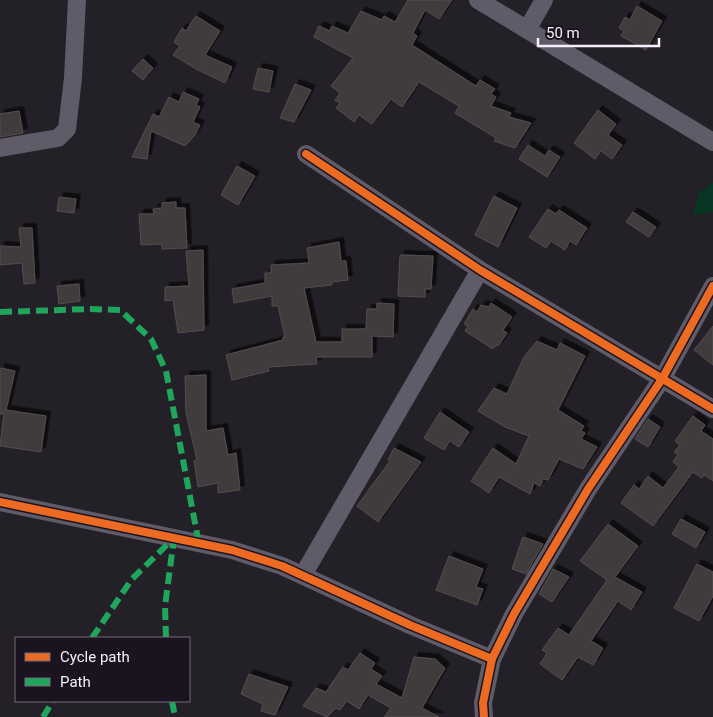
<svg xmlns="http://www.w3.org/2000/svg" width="713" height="717" font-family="Roboto,sans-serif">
  <defs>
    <filter id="shadow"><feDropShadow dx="4.5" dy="-4.5" stdDeviation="0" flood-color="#0009"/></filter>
  </defs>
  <rect width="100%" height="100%" fill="#242027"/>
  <polygon fill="#073624" points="713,182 713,212 693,215 699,193"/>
  <g fill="#403b3c" stroke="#534e4f" filter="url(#shadow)">
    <polygon points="408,0 452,0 439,19 425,10 413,33 417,36 412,45 476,86 480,80 495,89 491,94 496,97 491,106 511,113 509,117 531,123 515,148 494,141 496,138 455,113 459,106 419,82 402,107 391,99 372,124 359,115 354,122 336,108 340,103 335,100 340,93 331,86 353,58 314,37 319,26 330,31 332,26 348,33 361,11 382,20 384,16 395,22"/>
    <polygon points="637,6 662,21 646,50 621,36 624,31 619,28 625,17 630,20"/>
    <polygon points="196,16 220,31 205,55 232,67 225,83 196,69 173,55 180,46 174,42 182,28 186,31"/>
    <polygon points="143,59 153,68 143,80 132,71"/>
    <polygon points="258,68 273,71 269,92 253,89"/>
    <polygon points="295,84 311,90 294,122 280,118"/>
    <polygon points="183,92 199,99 196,105 200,107 193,122 200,125 195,135 185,146 151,131 147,159 132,157 153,114 159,117 169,97 179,102"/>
    <polygon points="598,110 616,124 608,135 622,145 612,159 601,151 595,159 574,143"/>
    <polygon points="19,111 23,133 0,137 0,114"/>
    <polygon points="528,145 545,156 549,150 560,157 547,177 519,159"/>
    <polygon points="237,166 255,176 238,205 221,195"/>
    <polygon points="494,196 517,208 498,247 475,235"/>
    <polygon points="59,197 76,199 74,213 57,211"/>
    <polygon points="176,202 176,208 185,208 187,248 162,249 162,244 141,245 139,214 154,214 153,209 162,208 162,203"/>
    <polygon points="548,209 556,214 559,210 587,228 576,245 570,241 565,250 551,241 546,248 529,237"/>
    <polygon points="633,212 656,227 649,237 626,222"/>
    <polygon points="19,228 32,228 35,283 24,284 22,263 0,265 0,246 21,247"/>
    <polygon points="339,242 341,261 346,261 348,280 332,282 332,285 304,288 316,342 342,342 342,329 366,329 367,309 377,309 377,303 394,304 393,337 372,336 372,357 316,357 317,364 268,367 269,371 232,380 226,355 283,340 283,337 285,337 278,306 272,306 272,296 234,303 232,289 265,283 265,273 271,273 271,265 309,263 307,248"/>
    <polygon points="203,250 204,330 178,333 173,300 165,301 165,287 189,286 186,251"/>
    <polygon points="400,255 433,256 431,289 425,289 425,297 398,296"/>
    <polygon points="79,284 80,301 59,304 57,286"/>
    <polygon points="491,303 512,317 503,330 507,333 498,346 496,345 493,349 465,331 468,326 464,324 473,309 477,312 481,305 489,307"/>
    <polygon points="713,326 713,365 694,350"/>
    <polygon points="537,341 557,350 560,343 585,356 558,410 584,426 581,431 585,433 581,439 597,447 583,469 559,459 548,480 543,479 540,486 534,483 530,494 499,477 489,493 471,481 493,448 516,464 529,436 505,427 478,411 494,388 507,394 524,357"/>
    <polygon points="0,368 15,371 6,410 46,416 41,452 0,446 4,414 0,414"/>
    <polygon points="206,375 206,431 223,428 228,455 236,453 240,490 218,493 218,483 198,487 194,461 197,460 186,413 185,376"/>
    <polygon points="440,412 469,432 459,447 450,441 444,450 424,438"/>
    <polygon points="693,416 705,425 701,431 713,439 713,481 704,475 702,478 693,472 653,526 621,503 634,485 639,489 648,476 663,488 679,467 673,462 678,454 674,452 680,445 675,441"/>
    <polygon points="648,419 660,427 648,447 635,439"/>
    <polygon points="394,448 421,462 378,522 357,506 390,461 388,460"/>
    <polygon points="681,519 705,532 696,548 672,534"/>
    <polygon points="608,524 638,546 615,577 642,592 631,610 618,601 591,641 603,648 593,665 578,657 562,680 540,664 547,653 542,650 558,628 569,635 607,580 580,561"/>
    <polygon points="523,537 543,544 526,574 512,569"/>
    <polygon points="449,556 483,569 476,587 483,589 477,605 436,590"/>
    <polygon points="697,564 713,572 713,596 699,621 674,608"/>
    <polygon points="553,569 569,577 552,602 539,594"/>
    <polygon points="360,653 375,663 371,669 382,676 376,684 402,698 414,657 435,659 445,668 422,708 439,717 384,717 391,708 368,695 359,709 347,701 340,710 336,708 327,717 303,706 316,688 326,692 343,667 348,670"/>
    <polygon points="249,674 288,687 275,715 261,711 263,704 241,694"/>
  </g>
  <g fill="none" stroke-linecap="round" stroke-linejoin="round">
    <g stroke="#5f5b68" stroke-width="18">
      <polyline points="478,0 713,142"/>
      <polyline points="528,28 544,0"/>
      <polyline points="0,148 58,138 67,129 73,78 77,0"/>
      <polyline points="306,154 480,270 713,409"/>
      <polyline points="0,502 232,550 282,566 410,625 492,659"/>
      <polyline points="303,575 480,270"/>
      <polyline points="484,717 483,703 492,659 514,614 588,489 662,379 713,286"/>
    </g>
    <g stroke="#20a55d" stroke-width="6" stroke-dasharray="12 6" stroke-linecap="butt">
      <polyline points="0,312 90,309 120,310 151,339 166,371 199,544"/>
      <polyline points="92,638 132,579 174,538"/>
      <polyline points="166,638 165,606 174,538"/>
      <polyline points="172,701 175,717"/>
      <polyline points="43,717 53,701"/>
    </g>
    <defs>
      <g id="cycleway">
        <polyline points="306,154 480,270 713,409"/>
        <polyline points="0,502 232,550 282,566 410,625 492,659"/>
        <polyline points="484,717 483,703 492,659 514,614 588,489 662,379 713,286"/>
      </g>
    </defs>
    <use href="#cycleway" stroke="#1b1320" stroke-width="11"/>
    <use href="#cycleway" stroke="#ed6a23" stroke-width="8"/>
  </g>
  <rect x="15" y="637" width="175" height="65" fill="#1b1320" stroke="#726b77"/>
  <rect x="25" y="653" width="25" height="8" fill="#ed6a23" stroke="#726b77"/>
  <text x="60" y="662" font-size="15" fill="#f5f0f9">Cycle path</text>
  <rect x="25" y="678" width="25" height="8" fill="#20a55d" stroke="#726b77"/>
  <text x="60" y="687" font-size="15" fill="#f5f0f9">Path</text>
  <path d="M538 38v8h121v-8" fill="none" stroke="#f5f0f9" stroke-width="2.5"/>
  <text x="546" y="38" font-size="15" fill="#f5f0f9" stroke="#1b1320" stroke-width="4" paint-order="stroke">50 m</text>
</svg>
